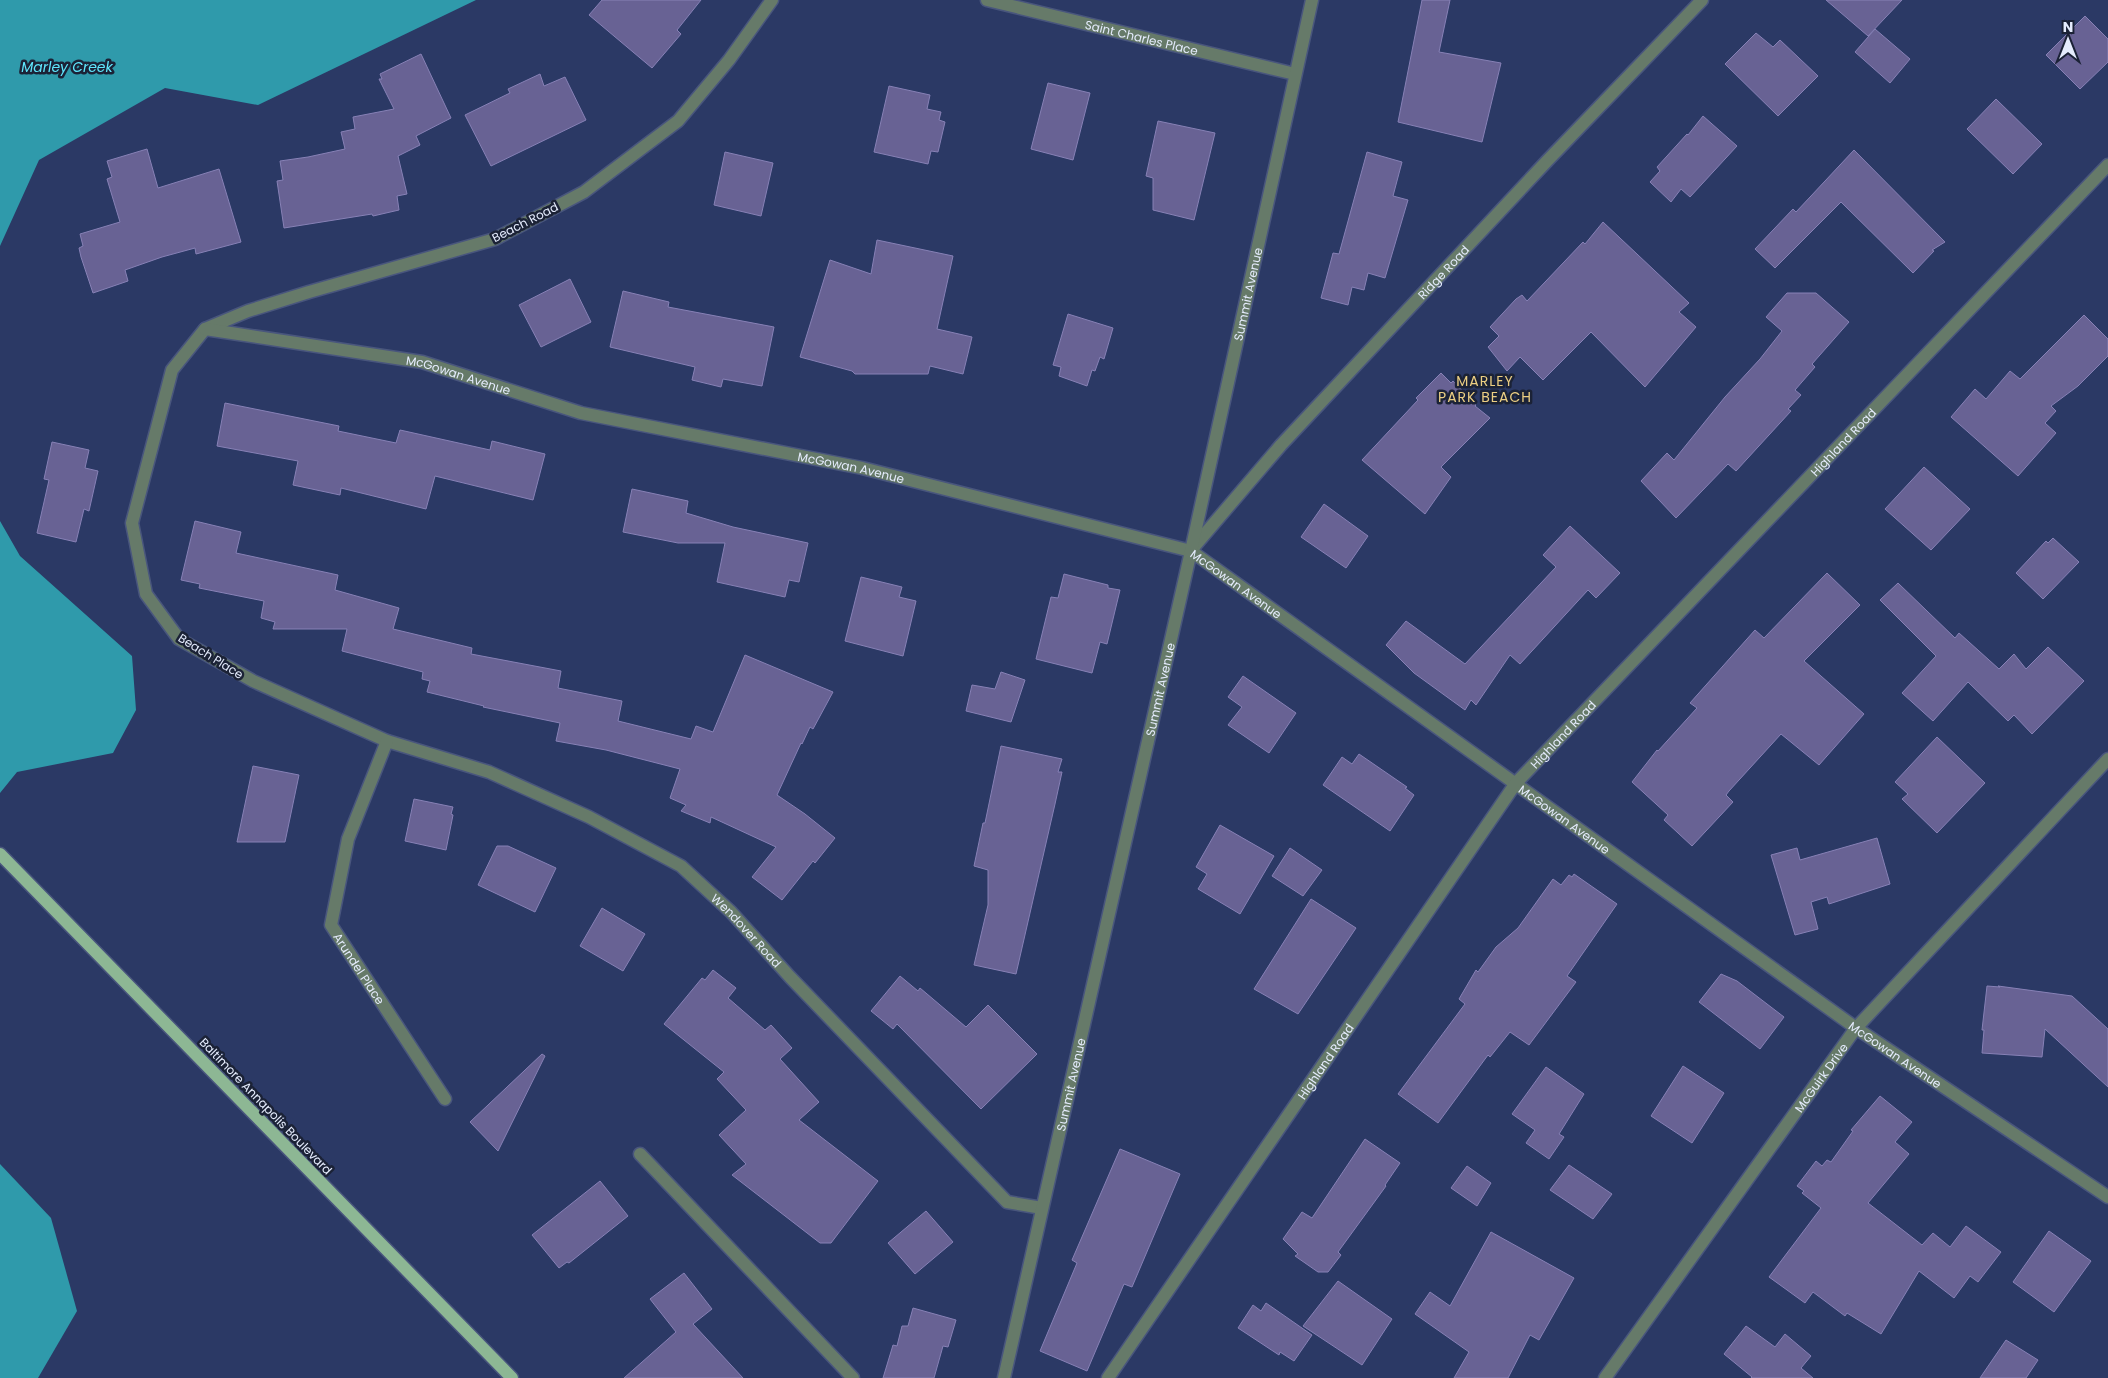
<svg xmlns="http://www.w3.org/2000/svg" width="2108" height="1378" font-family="Poppins,sans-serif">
  <rect width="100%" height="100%" fill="#2b3965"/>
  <g fill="#2f9aab">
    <polygon points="0,0 476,0 258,105 165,88 39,160 0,246"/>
    <polygon points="0,521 20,556 132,656 136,710 113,753 17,772 0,793"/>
    <polygon points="0,1164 51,1218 77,1311 38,1378 0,1378"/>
  </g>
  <g fill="#686294" stroke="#8781b6">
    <polygon points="602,0 701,0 677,30 681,34 652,68 589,15"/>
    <polygon points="1422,0 1450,0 1439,52 1501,63 1482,142 1398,122"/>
    <polygon points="1826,0 1902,0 1868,36"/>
    <polygon points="2085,16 2108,39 2108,62 2080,89 2046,55"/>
    <polygon points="1875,29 1910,59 1890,83 1855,52"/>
    <polygon points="1756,33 1773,47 1780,40 1818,76 1778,116 1725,64"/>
    <polygon points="421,54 451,118 416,136 420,145 398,156 407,194 397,196 399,210 373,216 372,214 284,228 277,181 283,180 280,161 308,157 345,149 341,132 355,129 353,117 394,109 379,79 382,79 380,74"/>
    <polygon points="540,74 544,86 565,77 586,120 491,166 465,115 510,93 508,89"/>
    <polygon points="1048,83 1090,93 1073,160 1031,149"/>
    <polygon points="889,86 930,95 927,109 941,112 939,120 945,122 938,152 931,151 928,164 874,152"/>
    <polygon points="1996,99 2042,144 2013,174 1967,129"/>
    <polygon points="1703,116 1737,146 1690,197 1681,189 1671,202 1650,182 1660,171 1657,167 1687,134 1688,135"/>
    <polygon points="1158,121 1215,133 1194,220 1153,210 1153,178 1146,176"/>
    <polygon points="147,149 158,188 219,169 241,242 196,254 195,248 162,257 125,270 128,281 93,293 81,257 79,248 83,246 80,234 120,222 107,179 112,177 107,161"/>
    <polygon points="1854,150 1945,242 1932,250 1934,251 1913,273 1841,202 1775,268 1755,249 1793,209 1796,212"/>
    <polygon points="725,152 773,163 761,216 714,205"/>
    <polygon points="1367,152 1402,162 1393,196 1408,200 1385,278 1368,273 1364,290 1352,287 1348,305 1321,298 1333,253 1339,254"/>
    <polygon points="1603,222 1689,303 1679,312 1696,327 1645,387 1591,332 1543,380 1520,357 1507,371 1488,347 1499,336 1490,327 1516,299 1522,295 1527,301 1583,242 1585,244"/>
    <polygon points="877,240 953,256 937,329 972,337 963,374 930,366 928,374 855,374 852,371 800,357 830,260 871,274"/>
    <polygon points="570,279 591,322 541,347 519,305"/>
    <polygon points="623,291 669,302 668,307 774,327 762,386 723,379 721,387 692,380 695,367 610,347"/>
    <polygon points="1787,293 1816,293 1849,322 1812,364 1815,367 1795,390 1801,395 1788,409 1791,411 1736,471 1728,464 1676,518 1641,481 1667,453 1674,460 1725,397 1760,359 1782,331 1766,317"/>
    <polygon points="1068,314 1113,328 1104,359 1100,357 1095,371 1092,370 1087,386 1059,376 1061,367 1053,365"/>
    <polygon points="2084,315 2108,339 2108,356 2078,386 2051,406 2056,411 2045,423 2056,433 2018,476 1951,417 1975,389 1986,399 2010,371 2020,379"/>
    <polygon points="1441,373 1451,383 1453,381 1476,405 1475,406 1490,418 1441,467 1451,477 1425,514 1362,460 1418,400 1416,398"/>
    <polygon points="225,403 339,426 338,431 396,443 400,430 490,450 492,441 545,454 533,500 435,476 426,509 341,488 340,495 293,485 298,461 217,446"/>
    <polygon points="52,442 89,450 85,468 98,471 89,511 84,509 76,542 37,533 49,480 44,479"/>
    <polygon points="1924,467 1970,509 1931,550 1885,509"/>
    <polygon points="632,489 688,501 686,513 733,527 808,543 799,582 789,580 785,597 717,582 725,543 678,543 623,532"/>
    <polygon points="1324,504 1368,536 1346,568 1301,537"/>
    <polygon points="195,521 241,532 236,553 338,575 335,590 399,608 393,629 472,648 471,654 561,671 558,688 622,701 618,721 691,739 696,726 713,732 745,655 833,692 813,729 810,727 802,744 801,743 777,795 805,814 835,838 815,863 813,861 782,900 752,877 776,847 711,817 710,823 681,811 686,805 670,798 680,769 606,750 556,741 560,723 483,707 484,706 427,692 430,681 422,679 423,672 342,651 347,629 273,629 275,622 261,618 264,601 199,588 200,584 181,580"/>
    <polygon points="1570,526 1620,573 1596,598 1588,590 1520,664 1510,655 1476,705 1471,700 1465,710 1414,673 1386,645 1406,621 1465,664 1556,567 1543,555"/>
    <polygon points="2053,538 2079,562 2043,599 2016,573 2046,541 2048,543"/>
    <polygon points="1827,573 1860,605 1804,661 1864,714 1819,765 1781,734 1729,791 1726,795 1733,802 1692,846 1664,820 1668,815 1632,782 1657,750 1658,751 1697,708 1690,703 1755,630 1764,638"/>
    <polygon points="1064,574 1108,585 1108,588 1120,590 1107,644 1100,642 1092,673 1036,659 1051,597 1058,598"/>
    <polygon points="861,577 902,587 899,597 916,601 903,656 845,641"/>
    <polygon points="1898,583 1955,638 1959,633 1999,669 2014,654 2026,669 2048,647 2084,681 2032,734 2014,715 2008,721 1968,682 1933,721 1902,693 1936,656 1880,600"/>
    <polygon points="1001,672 1025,680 1011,722 966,711 972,685 995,689"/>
    <polygon points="1243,676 1296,713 1269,753 1228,725 1242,707 1228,697"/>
    <polygon points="1937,737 1985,783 1937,833 1902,799 1908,794 1895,782"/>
    <polygon points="1001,746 1062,759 1058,772 1062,772 1055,804 1016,974 974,965 988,905 988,870 974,866 983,823 985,823"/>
    <polygon points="1359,754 1407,787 1405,788 1414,795 1390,831 1323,785 1342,757 1352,764"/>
    <polygon points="253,766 299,775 285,842 237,842"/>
    <polygon points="414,799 453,807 451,814 453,815 446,850 405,841"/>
    <polygon points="1220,825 1274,856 1240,914 1198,889 1207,874 1196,867"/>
    <polygon points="1877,838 1890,884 1829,904 1827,897 1811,902 1818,929 1795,935 1771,855 1797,848 1800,860"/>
    <polygon points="497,846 508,846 556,868 535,912 478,885"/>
    <polygon points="1290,848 1322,870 1303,896 1272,876"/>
    <polygon points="1574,874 1617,904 1567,976 1576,982 1529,1045 1510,1032 1490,1057 1488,1055 1438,1123 1398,1094 1465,1004 1459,999 1476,970 1478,972 1496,947 1518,928 1553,879 1561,885 1569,875 1572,877"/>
    <polygon points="1311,899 1356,928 1298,1014 1254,989"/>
    <polygon points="602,908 645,934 623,971 580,946"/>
    <polygon points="713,970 736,988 728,998 765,1030 771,1025 792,1048 780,1059 819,1102 799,1120 878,1181 831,1243 820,1243 732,1175 746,1164 719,1135 746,1110 717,1079 724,1072 664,1024 702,978 705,980"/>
    <polygon points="1721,974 1737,981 1784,1017 1760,1049 1699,1002"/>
    <polygon points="900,976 918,991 920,988 966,1027 988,1005 1037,1054 981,1109 897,1024 893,1029 871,1011"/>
    <polygon points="1987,986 2000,987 1998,986 2072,996 2108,1029 2108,1087 2045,1029 2042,1057 1982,1053 1984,1030 1982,1030"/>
    <polygon points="542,1054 545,1056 498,1151 470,1122"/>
    <polygon points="1683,1066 1724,1093 1692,1143 1651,1116"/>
    <polygon points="1546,1067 1584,1094 1559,1134 1564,1137 1549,1159 1526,1143 1535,1130 1512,1114"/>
    <polygon points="1880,1096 1912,1122 1895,1142 1909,1154 1868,1203 1922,1245 1933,1233 1950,1247 1966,1226 2001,1252 1978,1282 1970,1276 1954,1298 1919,1271 1881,1334 1847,1313 1845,1316 1813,1292 1805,1303 1769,1277 1821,1208 1802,1193 1804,1191 1797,1186 1816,1161 1822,1166 1827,1160 1831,1162 1853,1131 1851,1130"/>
    <polygon points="1365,1139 1400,1163 1385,1185 1386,1186 1338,1252 1341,1255 1328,1272 1318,1272 1295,1256 1298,1254 1283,1239 1302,1212 1312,1218"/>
    <polygon points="1120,1149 1180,1174 1132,1287 1124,1284 1087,1371 1040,1351 1077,1263 1072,1260"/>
    <polygon points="1569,1165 1612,1194 1593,1219 1550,1190"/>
    <polygon points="1467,1166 1491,1183 1477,1206 1451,1188"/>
    <polygon points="600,1181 628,1216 569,1263 567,1262 559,1268 532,1235"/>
    <polygon points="926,1211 953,1242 915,1274 888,1243"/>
    <polygon points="2049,1231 2091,1261 2054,1312 2013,1282"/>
    <polygon points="1491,1232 1574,1278 1539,1340 1530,1335 1508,1378 1454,1378 1469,1352 1415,1314 1430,1292 1450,1306"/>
    <polygon points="684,1273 712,1309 693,1324 743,1378 624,1378 676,1332 650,1299"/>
    <polygon points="1338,1281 1392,1319 1362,1365 1303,1326"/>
    <polygon points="1266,1303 1312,1335 1294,1361 1280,1352 1279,1355 1238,1328 1253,1305 1261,1311"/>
    <polygon points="913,1308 956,1320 948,1347 943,1346 934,1378 883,1378 893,1345 897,1346 902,1326 908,1326"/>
    <polygon points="1746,1326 1775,1347 1785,1334 1811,1356 1801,1368 1813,1378 1751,1378 1752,1377 1724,1354"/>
    <polygon points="2006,1340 2038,1360 2026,1378 1980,1378"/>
  </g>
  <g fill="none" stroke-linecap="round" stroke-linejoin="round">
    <defs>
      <g id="minor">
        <path id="s1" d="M772,0L729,60L678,121L584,192L495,239L309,292L248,311L205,329L172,370L132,523L146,594L179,639L253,681L387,741L489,772L589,817L681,866L731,912L790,977L1007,1202L1042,1208"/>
        <path id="s2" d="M987,0L1295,74"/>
        <path id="s3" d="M205,329L422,362L581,413L862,468L1191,551L1856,1028L2108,1197"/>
        <path id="s4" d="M1192,549L1281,445L1547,161L1702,0"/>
        <path id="s5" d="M387,741L348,839L331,925L445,1099"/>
        <polyline points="640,1154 853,1378"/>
        <path id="s6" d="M1004,1378L1191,551L1312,0"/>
        <path id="s7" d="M1108,1378L1516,783L2108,165"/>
        <path id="s8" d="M1605,1378L1856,1028L2108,759"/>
      </g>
      <polyline id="major" points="0,854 512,1378"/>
    </defs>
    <use href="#minor" stroke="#49567d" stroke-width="15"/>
    <use href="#major" stroke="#49567d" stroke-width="15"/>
    <use href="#minor" stroke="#667a69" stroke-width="12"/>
    <use href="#major" stroke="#8db794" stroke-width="12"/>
  </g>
  <g text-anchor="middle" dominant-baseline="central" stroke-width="5" stroke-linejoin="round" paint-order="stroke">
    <g font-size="12" fill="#e5ecfd" stroke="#1b2236">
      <text stroke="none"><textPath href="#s2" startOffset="159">Saint Charles Place</textPath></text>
      <text transform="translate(525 222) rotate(-27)">Beach Road</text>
      <text stroke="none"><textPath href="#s4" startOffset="374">Ridge Road</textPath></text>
      <text stroke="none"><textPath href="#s6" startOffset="1111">Summit Avenue</textPath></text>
      <text stroke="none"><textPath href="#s3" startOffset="258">McGowan Avenue</textPath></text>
      <text stroke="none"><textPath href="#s7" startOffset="1194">Highland Road</textPath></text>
      <text stroke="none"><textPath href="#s3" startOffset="662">McGowan Avenue</textPath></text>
      <text stroke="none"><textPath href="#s3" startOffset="1068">McGowan Avenue</textPath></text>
      <text transform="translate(211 656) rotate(32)">Beach Place</text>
      <text stroke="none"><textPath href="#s6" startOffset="706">Summit Avenue</textPath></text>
      <text stroke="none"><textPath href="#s7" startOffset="789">Highland Road</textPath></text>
      <text stroke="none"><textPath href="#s3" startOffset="1472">McGowan Avenue</textPath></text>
      <text stroke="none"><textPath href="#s1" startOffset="1659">Wendover Road</textPath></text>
      <text stroke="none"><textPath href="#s5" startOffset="245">Arundel Place</textPath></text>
      <text stroke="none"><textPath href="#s3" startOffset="1878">McGowan Avenue</textPath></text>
      <text stroke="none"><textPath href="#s7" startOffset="384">Highland Road</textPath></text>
      <text stroke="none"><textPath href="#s8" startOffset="370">McGuirk Drive</textPath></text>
      <text stroke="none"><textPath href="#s6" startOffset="301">Summit Avenue</textPath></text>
      <text transform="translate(266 1106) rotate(46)">Baltimore Annapolis Boulevard</text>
    </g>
    <g font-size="14" font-style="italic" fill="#5fe7fd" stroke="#1b2236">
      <text x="67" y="67">Marley Creek</text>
    </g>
    <g font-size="14" letter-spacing="1" fill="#ebce83" stroke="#1b2236">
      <text x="1485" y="381">MARLEY<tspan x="1485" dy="16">PARK BEACH</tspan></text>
    </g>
  </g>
  <g transform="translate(2068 40)" stroke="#1b2236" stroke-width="4" paint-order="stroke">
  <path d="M0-4L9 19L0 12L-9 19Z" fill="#e5ecfd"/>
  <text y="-8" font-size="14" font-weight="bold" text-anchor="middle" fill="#e5ecfd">N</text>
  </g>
</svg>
